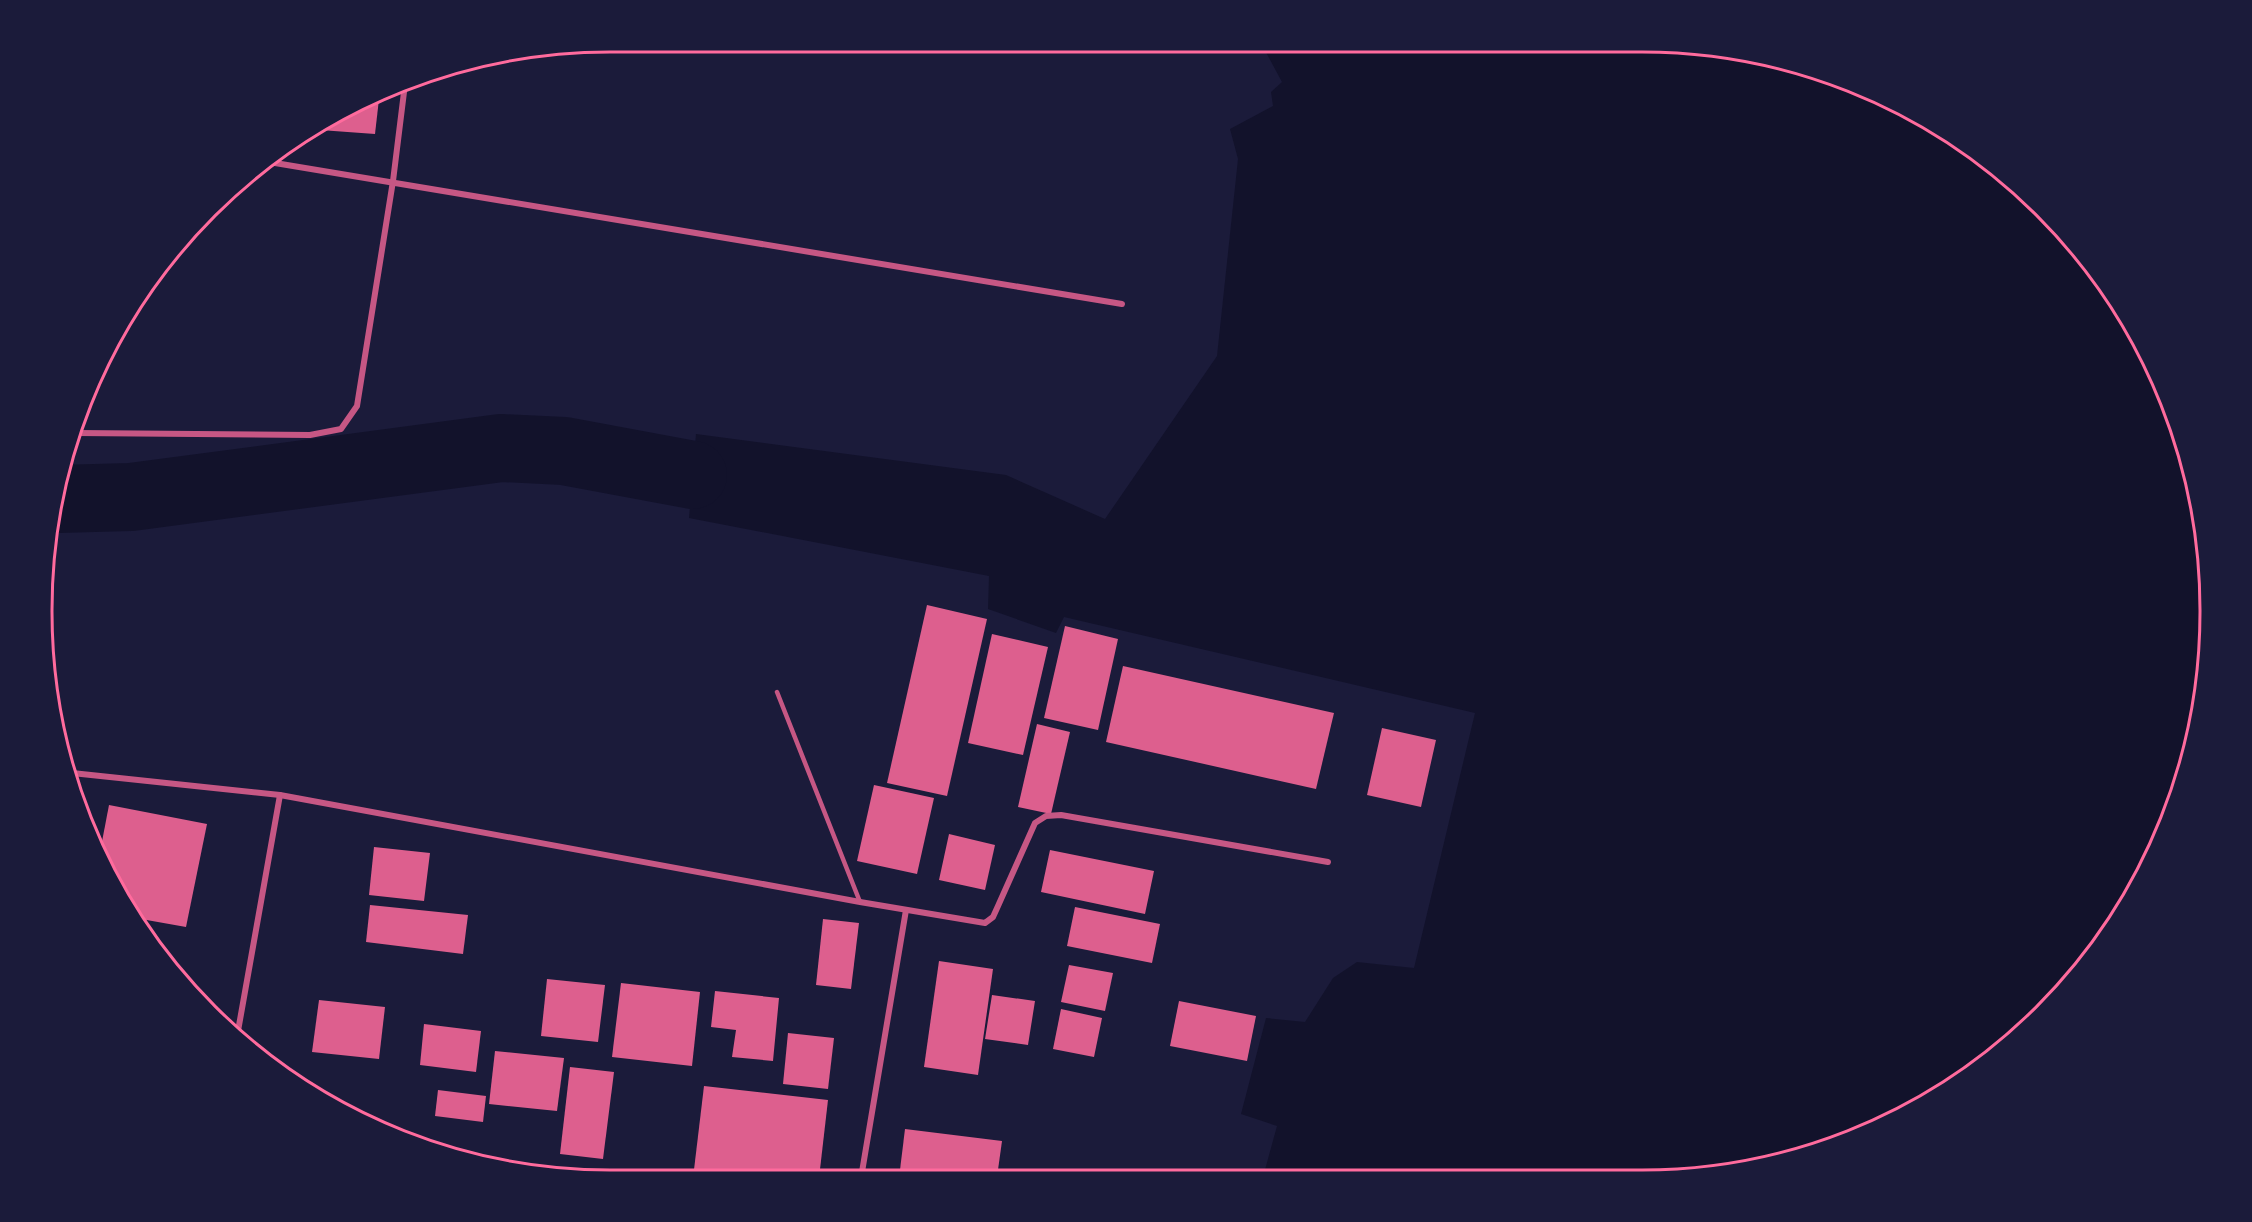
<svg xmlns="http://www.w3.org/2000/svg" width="2252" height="1222" font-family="Manrope,sans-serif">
  <rect width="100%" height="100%" fill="#1b1b3a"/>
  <polygon fill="#12122b" points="1261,43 1678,43 1789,61 1925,118 2016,183 2092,264 2151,359 2191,463 2209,573 2205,685 2180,794 2134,895 2069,986 1957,1084 1858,1137 1715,1175 1263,1177 1277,1126 1241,1114 1266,1018 1305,1022 1333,978 1357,962 1414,968 1475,713 1064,617 1056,633 988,609 989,576 689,518 696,434 1006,475 1105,519 1217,356 1238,159 1230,129 1273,106 1271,92 1282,82"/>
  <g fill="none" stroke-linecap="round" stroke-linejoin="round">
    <polyline stroke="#12122b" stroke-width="68" points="58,499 131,497 501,448 564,451 693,475"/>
  </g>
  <g fill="#dd5f8e">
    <polygon points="379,99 375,134 320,130"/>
    <polygon points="927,605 987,619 947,796 887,783"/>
    <polygon points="1065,626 1118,639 1098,730 1044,718"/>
    <polygon points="992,634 1048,647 1023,755 968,743"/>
    <polygon points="1123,666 1334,713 1316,789 1106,742"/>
    <polygon points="1037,724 1070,732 1051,814 1018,807"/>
    <polygon points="1382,728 1436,740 1421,807 1367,795"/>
    <polygon points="874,785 934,798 917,874 857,861"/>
    <polygon points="109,805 207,824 186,927 141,919 100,852"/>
    <polygon points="949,834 995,845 985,890 939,880"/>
    <polygon points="374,847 430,853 424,901 369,895"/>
    <polygon points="1050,850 1154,871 1145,914 1041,892"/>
    <polygon points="370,905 468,915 463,954 366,942"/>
    <polygon points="1075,907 1160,924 1152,963 1067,946"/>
    <polygon points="823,919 859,923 851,989 816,985"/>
    <polygon points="939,961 993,969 978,1075 924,1067"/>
    <polygon points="1069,965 1113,973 1105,1011 1061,1002"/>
    <polygon points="547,979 605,985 598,1042 541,1036"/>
    <polygon points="621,983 700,992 692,1066 612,1057"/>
    <polygon points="715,991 779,998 773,1061 732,1057 736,1030 711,1027"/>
    <polygon points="992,995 1035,1001 1028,1045 985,1039"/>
    <polygon points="319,1000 385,1007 379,1059 312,1052"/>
    <polygon points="1179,1001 1256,1016 1247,1061 1170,1046"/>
    <polygon points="1061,1009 1102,1018 1094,1057 1053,1049"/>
    <polygon points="424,1024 481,1031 476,1072 420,1065"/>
    <polygon points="788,1033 834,1038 828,1089 783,1084"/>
    <polygon points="495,1051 564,1058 557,1111 489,1104"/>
    <polygon points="570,1067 614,1072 603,1159 560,1154"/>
    <polygon points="704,1086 828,1100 819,1178 693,1178"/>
    <polygon points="438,1090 486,1096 483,1122 435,1116"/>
    <polygon points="905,1129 1002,1141 997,1177 899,1178"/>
  </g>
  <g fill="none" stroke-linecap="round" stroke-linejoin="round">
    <polyline stroke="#c65784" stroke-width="4.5" points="777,692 860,902"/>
    <g stroke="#c65784" stroke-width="6">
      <polyline points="263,161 1122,304"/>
      <polyline points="76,433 310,435 341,429 357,406 393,181 405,84"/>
      <polyline points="72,773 280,795 860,902 985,923 993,917 998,906 1035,823 1046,816 1061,815 1328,862"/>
      <polyline points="238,1031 280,795"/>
      <polyline points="861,1178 906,910"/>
    </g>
  </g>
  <path d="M0 0H2252V1222H0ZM610 52H1642A558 558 0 0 1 2200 610V612A558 558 0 0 1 1642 1170H610A558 558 0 0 1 52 612V610A558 558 0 0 1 610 52Z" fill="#1b1b3a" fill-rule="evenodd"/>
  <path fill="none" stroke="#ff6b9d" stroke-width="3" d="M610 52H1642A558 558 0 0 1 2200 610V612A558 558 0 0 1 1642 1170H610A558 558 0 0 1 52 612V610A558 558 0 0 1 610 52Z"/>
</svg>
